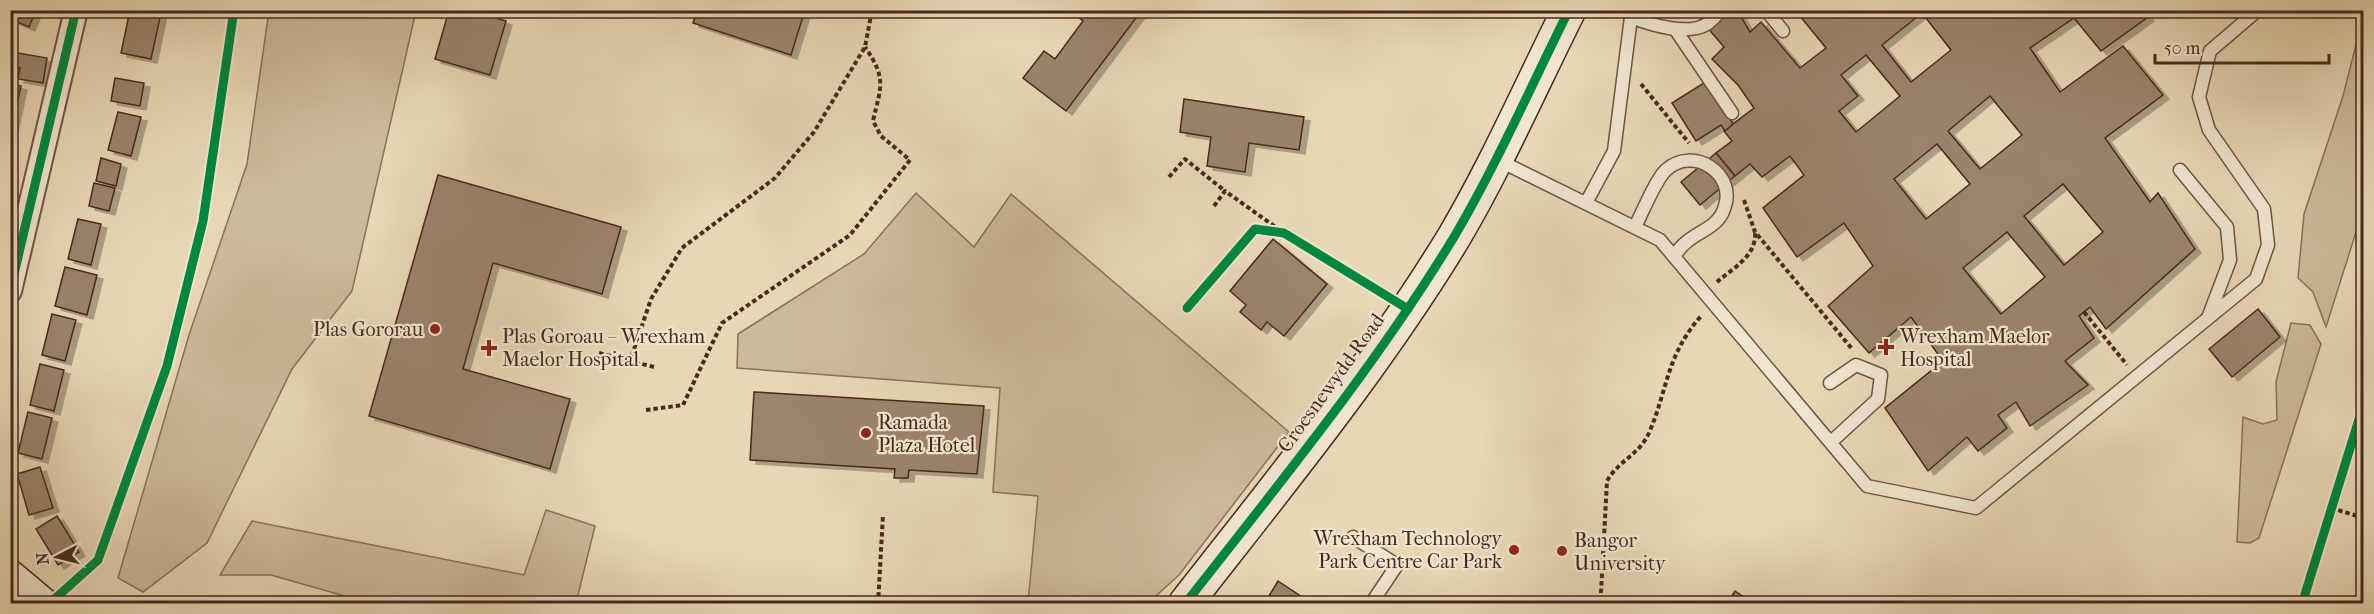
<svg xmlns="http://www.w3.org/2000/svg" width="2374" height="614" font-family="'IM FELL French Canon',serif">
  <defs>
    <filter id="shadow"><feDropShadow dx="6" dy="4" stdDeviation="0" flood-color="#0004"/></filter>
  </defs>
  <rect width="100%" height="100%" fill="#e8d7b5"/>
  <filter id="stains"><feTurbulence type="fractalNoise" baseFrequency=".00333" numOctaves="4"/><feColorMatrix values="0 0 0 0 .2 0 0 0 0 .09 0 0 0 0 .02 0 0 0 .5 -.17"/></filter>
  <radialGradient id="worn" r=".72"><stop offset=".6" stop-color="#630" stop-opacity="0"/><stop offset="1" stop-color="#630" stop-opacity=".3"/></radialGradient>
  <g fill="#cdb99b" stroke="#8a715c" stroke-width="1.5">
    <polygon points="269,11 416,11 352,291 292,369 207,543 143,592 118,578 189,335 247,164"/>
    <polygon points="2363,17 2363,210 2326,327 2313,292 2298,278 2304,214 2343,96"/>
    <polygon points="916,193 974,247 1011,194 1289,432 1179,575 1148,603 1028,603 1038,496 993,492 1000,388 737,368 738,334 864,254"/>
    <polygon points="2291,323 2310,325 2321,344 2259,538 2250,543 2237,542 2243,417 2263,424 2277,420 2276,382"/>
    <polygon points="546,510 595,526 576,603 369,603 271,575 220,575 252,521 524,575"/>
  </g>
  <g fill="#9b836d" stroke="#47291e" stroke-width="1.5" fill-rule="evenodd" filter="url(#shadow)">
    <polygon points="10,10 36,10 29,27 10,19"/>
    <polygon points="130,10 161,13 151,59 121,53"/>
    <polygon points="449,10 469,10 506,21 490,75 435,59"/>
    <polygon points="697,10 805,10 791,55 693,23"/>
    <polygon points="1069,10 1142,10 1066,111 1023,78 1044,51 1055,59 1083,21"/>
    <path d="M1709,10H1737L1750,32L1761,22L1800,68L1826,48L1795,10H2143L2148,17L2101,51L2074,18L2030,48L2060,92L2123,46L2163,95L2105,138L2150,202L2158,193L2195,249L2106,329L2090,307L2079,316L2094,338L2065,361L2088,385L2030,426L2016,402L1998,415L2007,428L1978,451L1967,437L1928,471L1885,408L1943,361L1911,317L1869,353L1828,306L1873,266L1844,223L1797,257L1763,208L1804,175L1790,156L1762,177L1750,164L1735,176L1716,153L1732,141L1724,131L1754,108L1738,85L1712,59L1724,47L1700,19ZM1922,13L1951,50L1911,82L1882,45ZM1866,55L1900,96L1856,132L1839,111L1858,96L1841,75ZM1990,96L2022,135L1980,169L1948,131ZM1937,144L1970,184L1926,219L1894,179ZM2063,184L2103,232L2064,265L2024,216ZM2007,232L2045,277L2001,314L1963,268Z"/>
    <polygon points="12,52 47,58 43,83 18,79 20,68 10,67"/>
    <polygon points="115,78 144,83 140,106 111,101"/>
    <polygon points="1707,81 1733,124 1725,131 1721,125 1696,141 1672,103"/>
    <polygon points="10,83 21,86 12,128 10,128"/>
    <polygon points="1184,99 1304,117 1299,150 1249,143 1245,172 1207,166 1211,137 1180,132"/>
    <polygon points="118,112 141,117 131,156 108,150"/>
    <polygon points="1716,153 1735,176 1700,205 1681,182"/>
    <polygon points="101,158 121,164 116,186 96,181"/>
    <polygon points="438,175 621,227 602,294 493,263 463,369 570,399 550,469 369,416"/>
    <polygon points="94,183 115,188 109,211 89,206"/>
    <polygon points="78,219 101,224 91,265 68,259"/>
    <polygon points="1273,239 1327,284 1284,336 1267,322 1261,330 1240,312 1246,305 1230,291"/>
    <polygon points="65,267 97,275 87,315 55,306"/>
    <polygon points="2258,309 2280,337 2232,377 2209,349"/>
    <polygon points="52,314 76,320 65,361 42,355"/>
    <polygon points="40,364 64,370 54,411 30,405"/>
    <polygon points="754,392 984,406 977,474 909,470 908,478 894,478 895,469 750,460"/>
    <polygon points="28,412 52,418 42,459 18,453"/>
    <polygon points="40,467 53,508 29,515 17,474"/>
    <polygon points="57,516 79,552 58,565 36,529"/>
    <polygon points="1278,581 1305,599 1302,604 1264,604"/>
    <polygon points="1735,591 1754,604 1727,604"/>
  </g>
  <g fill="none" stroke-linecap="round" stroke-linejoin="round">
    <defs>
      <g id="lane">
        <polyline points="1766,10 1783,31"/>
        <path d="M1631,17C1651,25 1688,36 1707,24C1712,20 1717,15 1721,10"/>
        <polyline points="1675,29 1732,113"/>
        <polyline points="1498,160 1660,240 1867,486 1976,508 2256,279 2268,245 2264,209 2209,130 2199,97 2210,51 2258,10"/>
        <polyline points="2180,170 2227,227 2230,260 2208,318"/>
        <polyline points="1586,203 1614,151 1631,17 1635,10"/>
        <path d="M1635,227C1642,213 1656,179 1666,170C1693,145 1738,174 1724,209C1716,232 1690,231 1675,255"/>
        <polyline points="1830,383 1856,365 1881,375 1878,399 1831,442"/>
        <polyline points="1353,537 1397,565 1371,604"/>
      </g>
      <polyline id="street" points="10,291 76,10"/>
      <g id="secondary">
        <polyline points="10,577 42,604"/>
        <path d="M1185,604C1278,485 1375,367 1454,237C1497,164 1531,86 1569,10"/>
      </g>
    </defs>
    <use href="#lane" stroke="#6f5444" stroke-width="15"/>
    <use href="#street" stroke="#6f5444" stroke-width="26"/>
    <use href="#secondary" stroke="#47291e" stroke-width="36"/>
    <g stroke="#47291e" stroke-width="4" stroke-dasharray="4.5 3" stroke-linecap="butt">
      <polyline points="1641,84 1689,143"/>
      <polyline points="1169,177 1185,159 1225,191"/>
      <polyline points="1744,200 1755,232 1853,350"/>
      <polyline points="1214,206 1225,191 1284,233"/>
      <path d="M1717,282C1733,268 1757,256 1755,232"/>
      <polyline points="2084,312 2127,365"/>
      <polyline points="599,353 630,361"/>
      <polyline points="654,367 630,361 651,299 682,248 775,178 814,132 865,47 872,10"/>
      <path d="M646,410L683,405L722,323L850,235L910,160L881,136L873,121C881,86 887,79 865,47"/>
      <polyline points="2331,508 2364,518"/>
      <path d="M1601,593L1607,481C1618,461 1639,455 1649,433C1668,389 1666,355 1702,315"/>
      <polyline points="878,604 883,515"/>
    </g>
    <use href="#lane" stroke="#f0e5cf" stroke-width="12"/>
    <use href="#street" stroke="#f0e5cf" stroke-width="22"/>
    <use href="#secondary" stroke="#f0e5cf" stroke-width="33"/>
    <defs>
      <g id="cycleway">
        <polyline points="10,291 76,10"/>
        <polyline points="1187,308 1255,229 1284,233 1408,309"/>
        <polyline points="49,604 98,560 167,366 203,221 234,10"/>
        <path d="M1185,604C1278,485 1375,367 1454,237C1497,164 1531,86 1569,10"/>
        <polyline points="2302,604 2364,403"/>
      </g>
    </defs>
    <use href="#cycleway" stroke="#f0e5cf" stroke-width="13"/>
    <use href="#cycleway" stroke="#00873e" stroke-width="9"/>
  </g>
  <g fill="#8f2418" stroke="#f0e5cf" stroke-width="2">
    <circle cx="435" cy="329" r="6"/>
    <path d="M1883 338h6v6h6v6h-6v6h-6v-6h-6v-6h6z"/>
    <path d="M486 339h6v6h6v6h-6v6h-6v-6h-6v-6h6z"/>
    <circle cx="866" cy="433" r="6"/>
    <circle cx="1514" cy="550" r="6"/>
    <circle cx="1562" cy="551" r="6"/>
  </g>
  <g text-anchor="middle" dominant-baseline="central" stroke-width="4.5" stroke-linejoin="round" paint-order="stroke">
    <g font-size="20" fill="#47291e" stroke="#f0e5cf" text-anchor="start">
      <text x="423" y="329" text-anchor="end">Plas Gororau</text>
      <text x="502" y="336">Plas Goroau – Wrexham<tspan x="502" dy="23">Maelor Hospital</tspan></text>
      <text x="1900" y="336">Wrexham Maelor<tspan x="1900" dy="23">Hospital</tspan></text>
      <text x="878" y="422">Ramada<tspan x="878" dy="23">Plaza Hotel</tspan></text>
      <text x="1502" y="538" text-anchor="end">Wrexham Technology<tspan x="1502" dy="23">Park Centre Car Park</tspan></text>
      <text x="1574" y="540">Bangor<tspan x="1574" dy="23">University</tspan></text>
    </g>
    <g font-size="20" fill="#47291e" stroke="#f0e5cf">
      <text transform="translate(1331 383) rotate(-54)">Croesnewydd Road</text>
    </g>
  </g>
  <rect width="2374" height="614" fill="none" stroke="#e8d7b5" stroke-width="36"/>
  <rect x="12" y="12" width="2350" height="590" fill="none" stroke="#47291e" stroke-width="3"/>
  <rect x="18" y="18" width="2338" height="578" fill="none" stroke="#47291e" stroke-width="1.5"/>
  <g transform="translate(57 557) rotate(263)" stroke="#f0e5cf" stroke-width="4.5" paint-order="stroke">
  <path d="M0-4.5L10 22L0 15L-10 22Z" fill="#47291e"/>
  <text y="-9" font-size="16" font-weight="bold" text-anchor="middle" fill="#47291e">N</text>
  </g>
  <path d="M2155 54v9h174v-9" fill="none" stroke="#47291e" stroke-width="3"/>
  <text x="2164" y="54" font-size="18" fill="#47291e" stroke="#f0e5cf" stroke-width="4.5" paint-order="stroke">50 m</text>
  <rect width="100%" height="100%" filter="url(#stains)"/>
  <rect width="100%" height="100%" fill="url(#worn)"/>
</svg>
